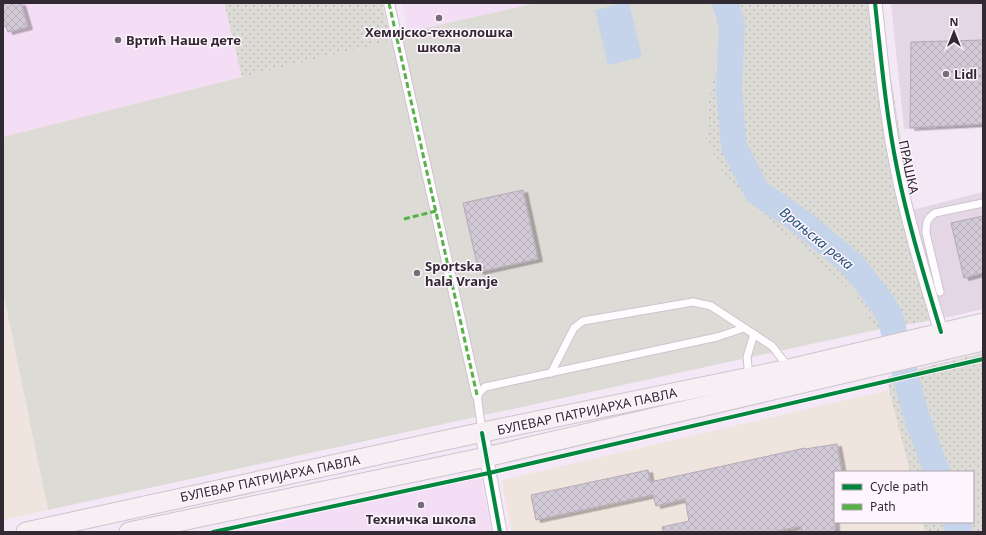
<svg xmlns="http://www.w3.org/2000/svg" width="986" height="535" font-family="'Noto Sans',sans-serif">
  <defs>
    <pattern id="grass-dots" width="8" height="8" patternUnits="userSpaceOnUse"><rect width="8" height="8" fill="#dddbd6"/><path d="M2 2h.1M6 6h.1" fill="none" stroke="#bebcb8" stroke-width="1.8" stroke-linecap="round"/></pattern>
    <pattern id="building-cross-hatch" width="8" height="8" patternUnits="userSpaceOnUse"><rect width="8" height="8" fill="#d2cad6"/><path d="M0 0l8 8M0 8l8-8" fill="none" stroke="#b5aeb8"/></pattern>
    <filter id="shadow"><feDropShadow dx="4.5" dy="2.5" stdDeviation="0" flood-color="#0004"/></filter>
  </defs>
  <rect width="100%" height="100%" fill="#f5e8f6"/>
  <g fill="#e5d6e5">
    <polygon points="891,3 983,3 983,127 904,129"/>
    <polygon points="983,192 983,309 939,319 912,210"/>
  </g>
  <g fill="#f0e4de">
    <polygon points="3,292 48,510 3,520"/>
    <polygon points="889,390 910,472 835,472 835,522 922,522 925,532 511,532 502,480"/>
  </g>
  <g fill="#f3def5">
    <polygon points="3,3 224,3 242,77 3,137"/>
    <polygon points="402,3 536,3 408,32"/>
    <polygon points="481,477 492,532 231,532"/>
  </g>
  <g fill="url(#grass-dots)">
    <polygon points="224,3 382,3 391,41 242,77"/>
    <polygon points="710,3 879,3 912,209 939,319 876,330 854,293 811,255 761,215 729,185 706,139 710,88 722,46 712,6"/>
    <polygon points="983,353 983,532 925,532 922,522 973,522 973,472 910,472 889,390 888,376"/>
  </g>
  <polygon fill="#dddbd6" points="536,3 710,3 712,6 722,46 710,88 706,139 729,184 761,215 811,255 854,293 876,330 48,510 3,292 3,137 242,77 391,41 408,32"/>
  <polygon fill="#c5d4ea" points="623,3 629,3 642,57 608,65 595,10"/>
  <g fill="none" stroke-linecap="round" stroke-linejoin="round">
    <g stroke="#c5d4ea" stroke-width="26">
      <polyline points="725,3 732,24 729,89 734,147 757,192 800,221 852,264 883,304 890,317 916,415 937,472"/>
      <polyline points="956,522 960,532"/>
    </g>
  </g>
  <g fill="url(#building-cross-hatch)" stroke="#b3aab6" filter="url(#shadow)">
    <polygon points="3,3 21,3 28,27 8,32 6,26 3,27"/>
    <polygon points="983,40 983,124 910,128 911,42"/>
    <polygon points="523,190 538,259 479,272 463,203"/>
    <polygon points="983,216 983,273 964,278 951,223"/>
    <polygon points="837,444 842,472 835,472 835,532 802,532 801,526 772,532 663,532 662,527 689,521 685,499 656,506 653,495 536,520 531,495 648,470 650,482 805,448 805,449"/>
  </g>
  <g fill="none" stroke-linecap="round" stroke-linejoin="round">
    <defs>
      <g id="service">
        <path d="M940,292L926,233C926,223 927,218 935,213L983,203"/>
        <polyline points="551,373 574,328 583,321 693,302 711,306 772,346 789,368"/>
        <polyline points="749,377 747,357 754,334"/>
        <polyline points="482,432 477,395 485,387 717,337 744,328"/>
      </g>
      <polyline id="pedestrian" points="389,3 477,395"/>
      <g id="minor">
        <path d="M875,3C881,58 886,114 897,168C908,224 925,278 941,332"/>
        <polyline points="482,433 500,532"/>
      </g>
      <g id="secondary">
        <polyline points="26,532 469,435 789,369 983,323"/>
        <polyline points="129,532 486,457 983,341"/>
      </g>
    </defs>
    <use href="#service" stroke="#cdc4ce" stroke-width="9"/>
    <use href="#pedestrian" stroke="#cdc4ce" stroke-width="12"/>
    <use href="#minor" stroke="#cdc4ce" stroke-width="15"/>
    <use href="#secondary" stroke="#cdc4ce" stroke-width="21"/>
    <use href="#service" stroke="#fefcfe" stroke-width="7"/>
    <use href="#pedestrian" stroke="#fefcfe" stroke-width="10"/>
    <use href="#minor" stroke="#fefcfe" stroke-width="13"/>
    <use href="#secondary" stroke="#f6eff3" stroke-width="19"/>
    <g stroke="#56b246" stroke-width="3" stroke-dasharray="6 3" stroke-linecap="butt">
      <polyline points="389,3 477,395"/>
      <polyline points="404,219 436,211"/>
    </g>
    <defs>
      <g id="cycleway">
        <path d="M875,3C881,58 886,114 897,168C908,224 925,278 941,332"/>
        <polyline points="482,433 500,532"/>
        <polyline points="213,532 489,473 983,359"/>
      </g>
    </defs>
    <use href="#cycleway" stroke="#fef5ff" stroke-width="6"/>
    <use href="#cycleway" stroke="#00873e" stroke-width="4"/>
  </g>
  <g fill="#766c77" stroke="#fef5ff" stroke-width="1.5">
    <circle cx="439" cy="18" r="4"/>
    <circle cx="118" cy="40" r="4"/>
    <circle cx="946" cy="74" r="4"/>
    <circle cx="417" cy="273" r="4"/>
    <circle cx="421" cy="505" r="4"/>
  </g>
  <g text-anchor="middle" dominant-baseline="central" stroke-width="3" stroke-linejoin="round" paint-order="stroke">
    <g font-size="13" font-weight="bold" fill="#322a33" stroke="#fef5ff" text-anchor="start">
      <text x="439" y="32" text-anchor="middle">Хемијско-технолошка<tspan x="439" dy="15">школа</tspan></text>
      <text x="126" y="40">Вртић Наше дете</text>
      <text x="954" y="74">Lidl</text>
      <text x="425" y="266">Sportska<tspan x="425" dy="15">hala Vranje</tspan></text>
      <text x="421" y="519" text-anchor="middle">Техничка школа</text>
    </g>
    <g font-size="13" fill="#322a33" stroke="#fef5ff">
      <text transform="translate(909 167) rotate(78)">ПРАШКА</text>
      <text transform="translate(587 411) rotate(-12)">БУЛЕВАР ПАТРИЈАРХА ПАВЛА</text>
      <text transform="translate(270 478) rotate(-12)">БУЛЕВАР ПАТРИЈАРХА ПАВЛА</text>
    </g>
    <g font-size="14" font-style="italic" fill="#285477" stroke="#fef5ff">
      <text transform="translate(817 238) rotate(39)">Врањска река</text>
    </g>
  </g>
  <rect width="986" height="535" fill="none" stroke="#322a33" stroke-width="8"/>
  <rect x="834" y="471" width="140" height="52" fill="#fef5ff" stroke="#aca4ad"/>
  <rect x="842" y="484" width="20" height="6" fill="#00873e" stroke="#aca4ad"/>
  <text x="870" y="491" font-size="12" fill="#322a33">Cycle path</text>
  <rect x="842" y="504" width="20" height="6" fill="#56b246" stroke="#aca4ad"/>
  <text x="870" y="511" font-size="12" fill="#322a33">Path</text>
  <g transform="translate(954 32)" stroke="#fef5ff" stroke-width="3" paint-order="stroke">
  <path d="M0-3L7 15L0 10L-7 15Z" fill="#322a33"/>
  <text y="-6" font-size="11" font-weight="bold" text-anchor="middle" fill="#322a33">N</text>
  </g>
</svg>
